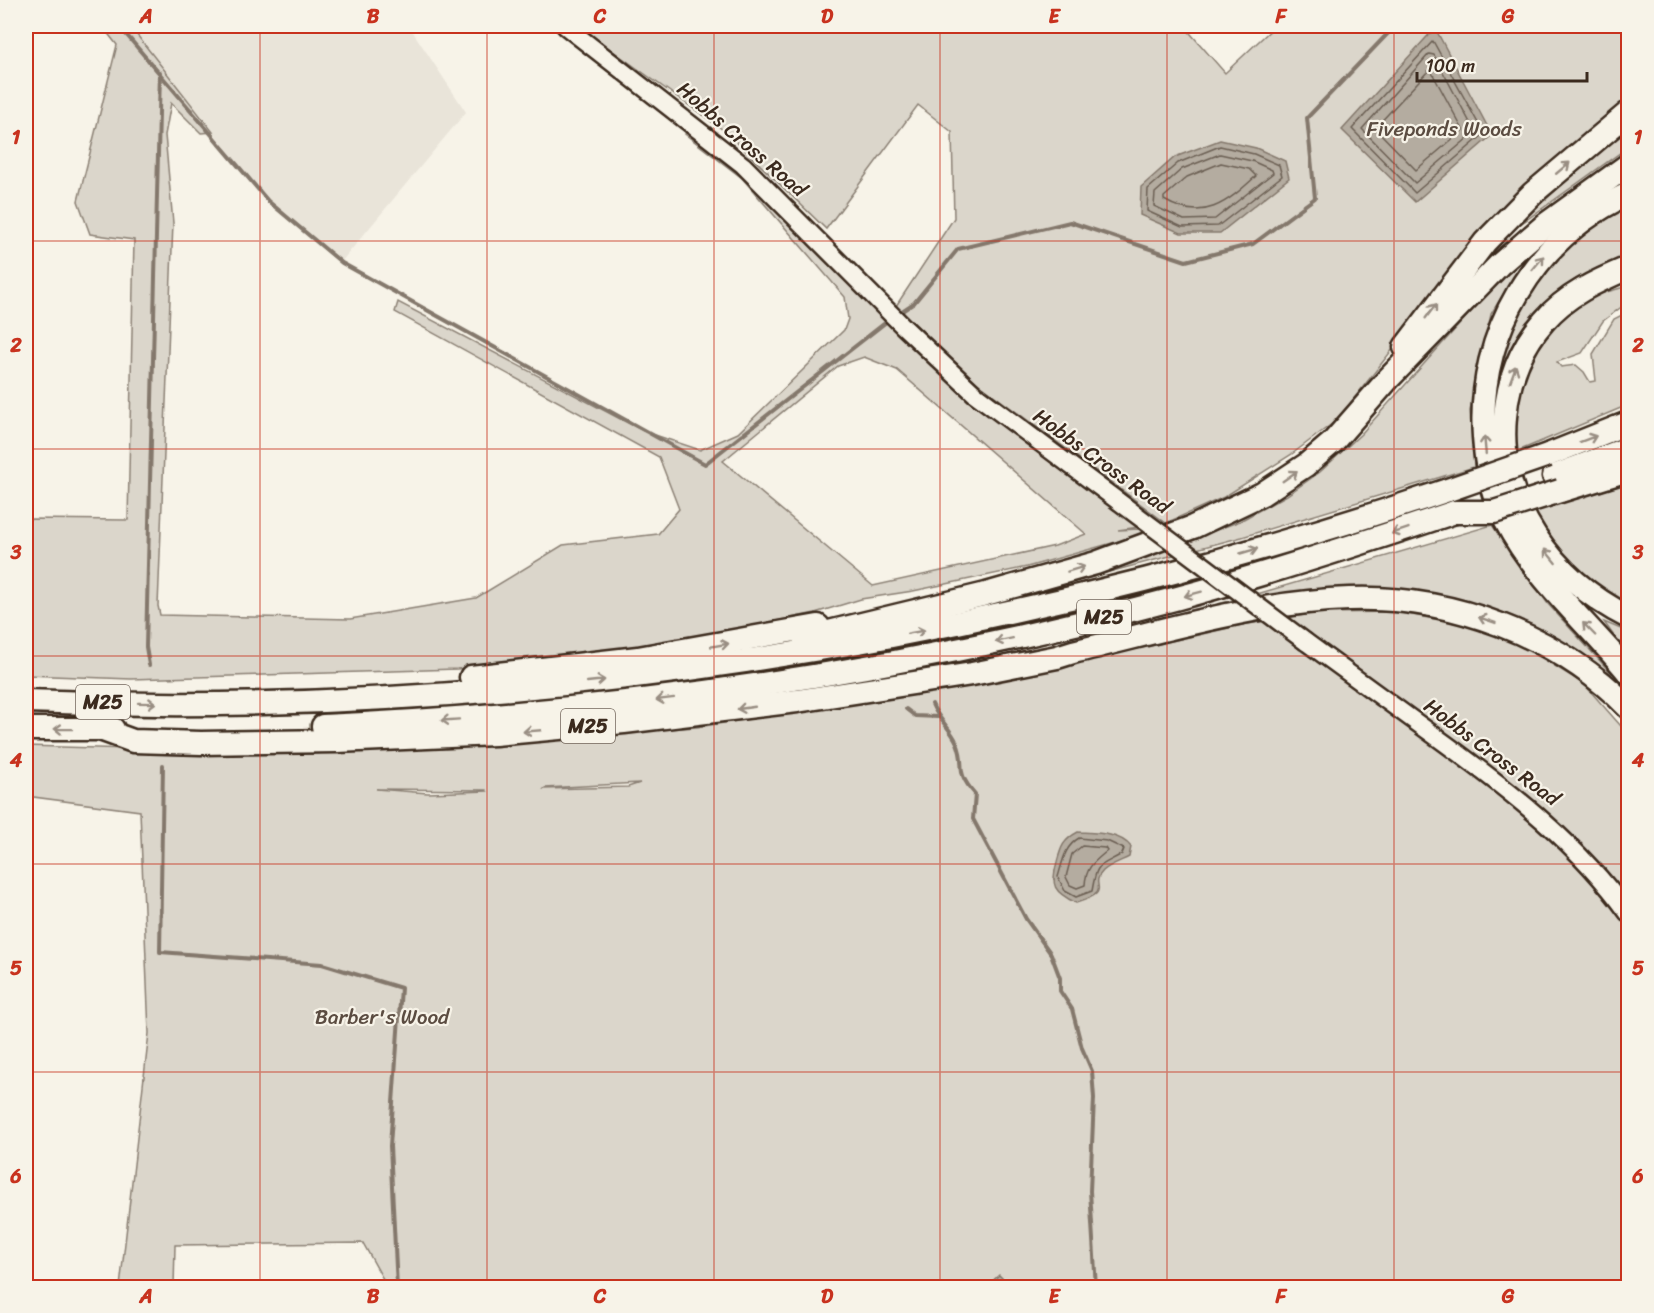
<svg xmlns="http://www.w3.org/2000/svg" width="1654" height="1313" font-family="Sriracha,sans-serif">
  <rect width="100%" height="100%" fill="#f7f3e8"/>
  <filter id="ink" filterUnits="userSpaceOnUse"><feTurbulence type="fractalNoise" baseFrequency=".0167" numOctaves="2"/><feDisplacementMap in="SourceGraphic" scale="12" xChannelSelector="R" yChannelSelector="G"/><feConvolveMatrix kernelMatrix="1 2 1 2 8 2 1 2 1" color-interpolation-filters="sRGB"/></filter>
  <g filter="url(#ink)">
    <polygon fill="#e9e4d9" points="128,26 409,26 466,112 341,262 268,201"/>
    <g fill="#dbd6cb" stroke="#8b8074" stroke-width="1.5" fill-rule="evenodd">
      <path d="M102,26H130L213,132L201,133L171,103L165,135L173,223L158,606L160,615L350,619L476,598L563,545L658,534L679,509L659,457L395,312L398,302L643,431L700,450L738,433L844,330L848,319L845,297L742,178L685,134L690,126L975,401L1139,527L1118,530L1139,529L1144,534L1027,567L913,591L861,599L815,613L650,647L457,669L131,679L26,675V519L128,520L134,240L90,234L78,201L117,45ZM864,357L897,370L1086,534L1055,546L873,586L723,461L838,366Z"/>
      <polygon points="578,26 1184,26 1225,73 1275,26 1628,26 1628,107 1448,279 1337,420 1292,454 1224,497 1166,523 976,382 896,306 954,218 952,132 918,105 826,229 726,132"/>
      <polygon points="1628,126 1628,147 1508,233"/>
      <path d="M1628,204V256C1578,272 1531,302 1509,352C1502,366 1499,385 1495,401L1501,350L1528,290L1584,228Z"/>
      <polygon points="1526,257 1491,314 1470,411 1474,467 1242,537 1094,576 1240,521 1287,495 1320,472 1361,434 1494,286"/>
      <polygon points="1628,286 1628,302 1603,321 1582,353 1557,362 1561,367 1576,365 1584,372 1590,382 1596,381 1593,354 1614,319 1628,312 1628,405 1513,453 1518,382 1550,326 1585,298"/>
      <path d="M1628,483V608C1588,578 1558,557 1532,512Z"/>
      <polygon points="1492,525 1548,604 1612,674 1530,627 1440,598 1266,600 1257,594"/>
      <polygon points="1237,599 1246,605 1053,645"/>
      <path d="M1396,612L1483,628L1529,650L1584,684L1628,734V1287L388,1288L363,1243L175,1245L174,1287H120L149,1033L140,811L26,796V746L311,754L697,727L898,697L1119,653L1242,625L1317,613ZM640,783L628,787L544,789L545,788ZM376,789L486,790L487,791L428,793Z"/>
      <polygon points="1604,622 1628,632 1628,656"/>
    </g>
    <g fill="#b4aca0" stroke="#84786c" stroke-width="1.5">
      <polygon points="1435,28 1492,135 1415,202 1342,130"/>
      <polygon points="1220,140 1256,148 1285,161 1289,178 1220,233 1181,233 1140,215 1141,187 1175,157"/>
      <path d="M1078,832C1094,833 1120,832 1131,847L1129,857C1121,861 1109,865 1103,871C1087,887 1116,890 1076,903C1054,892 1050,886 1057,862C1061,847 1063,840 1078,832Z"/>
      <polygon points="999,1275 1011,1287 986,1287"/>
    </g>
    <g fill="none" stroke-linecap="round" stroke-linejoin="round">
      <g stroke="#6b5e52" stroke-width="1.5">
        <polygon points="1433,41 1484,134 1415,193 1352,129"/>
        <polygon points="1429,54 1434,55 1475,132 1415,183 1362,129"/>
        <polygon points="1430,69 1463,130 1416,170 1375,128"/>
        <polygon points="1220,146 1254,154 1279,165 1282,176 1218,226 1182,227 1147,211 1148,189 1178,163"/>
        <polygon points="1220,154 1252,161 1272,170 1273,173 1215,219 1184,220 1154,206 1155,193 1182,169"/>
        <path d="M1221,163L1249,169L1256,176C1227,203 1203,223 1164,200V197L1187,177Z"/>
        <path d="M1079,838L1107,841L1124,849L1122,854C1097,868 1097,862 1092,891L1076,897L1065,891L1058,877C1063,861 1064,847 1079,838Z"/>
        <path d="M1082,846L1105,848L1107,851C1094,862 1086,867 1085,885L1077,888L1070,885L1066,877L1072,854Z"/>
      </g>
      <g stroke="#84786c" stroke-width="4">
        <polyline points="119,26 268,201 342,263 705,464 890,319"/>
        <polyline points="899,313 914,303 958,249 1070,222 1186,261 1253,244 1315,198 1307,118 1395,26"/>
        <polyline points="149,665 146,647 160,72"/>
        <path d="M932,704C938,719 951,729 957,743C967,767 953,769 975,794L973,819L1026,919L1051,954L1060,978V991L1072,1009L1082,1048L1092,1071L1094,1098L1090,1191L1096,1288"/>
        <polyline points="906,709 915,716 938,717"/>
        <polyline points="163,765 160,952 322,964 401,988 390,1146 397,1288"/>
      </g>
      <defs>
        <g id="tertiary">
          <polyline points="565,26 743,165 904,327 975,394 1118,501"/>
          <path d="M1306,642C1353,676 1399,710 1446,744C1514,794 1578,844 1628,913"/>
        </g>
        <g id="motorway">
          <path d="M1628,194C1534,237 1477,333 1484,437C1486,465 1491,495 1505,520C1536,580 1586,621 1628,672"/>
          <path d="M1628,268C1597,281 1566,295 1544,321C1520,348 1508,381 1505,417C1497,505 1553,579 1628,617"/>
          <polyline points="1405,347 1485,242 1533,193 1628,113"/>
          <polyline points="1548,455 1628,423"/>
          <polyline points="1554,476 1628,448"/>
          <polyline points="1560,491 1628,470"/>
          <polyline points="804,638 986,594 1096,563 1193,527 1262,494 1306,465 1333,442 1389,378 1499,265 1545,225 1628,165"/>
          <polyline points="471,677 638,658 818,626"/>
          <path d="M26,701C508,721 991,644 1448,490"/>
          <path d="M323,726C612,713 898,673 1178,598C1271,573 1363,543 1455,512"/>
          <polyline points="26,729 113,729"/>
          <path d="M100,729L133,741L201,743L337,741L495,734L624,722L797,701L972,674L1057,657L1073,652C1163,631 1256,602 1349,599C1450,595 1557,635 1628,707"/>
        </g>
      </defs>
      <use href="#tertiary" stroke="#3b2a1e" stroke-width="21"/>
      <use href="#motorway" stroke="#3b2a1e" stroke-width="27"/>
      <use href="#tertiary" stroke="#f7f3e8" stroke-width="16"/>
      <use href="#motorway" stroke="#f7f3e8" stroke-width="22"/>
      <defs>
        <polyline id="tertiary-bridge" points="1118,501 1306,642"/>
        <g id="motorway-bridge">
          <polyline points="1448,490 1548,455"/>
          <polyline points="1455,512 1494,512 1560,491"/>
        </g>
      </defs>
      <use href="#tertiary-bridge" stroke="#3b2a1e" stroke-width="21" stroke-linecap="butt"/>
      <use href="#motorway-bridge" stroke="#3b2a1e" stroke-width="27" stroke-linecap="butt"/>
      <use href="#tertiary-bridge" stroke="#f7f3e8" stroke-width="16"/>
      <use href="#motorway-bridge" stroke="#f7f3e8" stroke-width="22"/>
    </g>
    <defs><path id="oneway-shaft" d="M-6 0H5M1.5-3L5.5 0L1.5 3" fill="none" stroke-width="1.6" stroke-linecap="round" stroke-linejoin="round" transform="scale(1.5)"/></defs>
    <g stroke="#998e83">
      <use href="#oneway-shaft" transform="translate(1563 168) rotate(-40)"/>
      <use href="#oneway-shaft" transform="translate(1538 263) rotate(-51)"/>
      <use href="#oneway-shaft" transform="translate(1431 311) rotate(-53)"/>
      <use href="#oneway-shaft" transform="translate(1513 374) rotate(-70)"/>
      <use href="#oneway-shaft" transform="translate(1588 439) rotate(-21)"/>
      <use href="#oneway-shaft" transform="translate(1485 445) rotate(-95)"/>
      <use href="#oneway-shaft" transform="translate(1290 476) rotate(-35)"/>
      <use href="#oneway-shaft" transform="translate(1400 531) rotate(161)"/>
      <use href="#oneway-shaft" transform="translate(1249 551) rotate(-16)"/>
      <use href="#oneway-shaft" transform="translate(1550 556) rotate(-129)"/>
      <use href="#oneway-shaft" transform="translate(1076 569) rotate(-17)"/>
      <use href="#oneway-shaft" transform="translate(1193 594) rotate(165)"/>
      <use href="#oneway-shaft" transform="translate(1487 620) rotate(-161)"/>
      <use href="#oneway-shaft" transform="translate(1589 629) rotate(-134)"/>
      <use href="#oneway-shaft" transform="translate(916 632) rotate(-11)"/>
      <use href="#oneway-shaft" transform="translate(1004 640) rotate(168)"/>
      <use href="#oneway-shaft" transform="translate(720 645) rotate(-10)"/>
      <use href="#oneway-shaft" transform="translate(596 681) rotate(-6)"/>
      <use href="#oneway-shaft" transform="translate(665 699) rotate(173)"/>
      <use href="#oneway-shaft" transform="translate(147 703) rotate(1)"/>
      <use href="#oneway-shaft" transform="translate(746 708) rotate(172)"/>
      <use href="#oneway-shaft" transform="translate(450 720) rotate(176)"/>
      <use href="#oneway-shaft" transform="translate(63 729) rotate(-179)"/>
      <use href="#oneway-shaft" transform="translate(532 731) rotate(175)"/>
    </g>
  </g>
  <path fill="none" stroke="#c8321e" stroke-width="1.5" stroke-opacity="0.55" d="M260,26V1288M487,26V1288M714,26V1288M940,26V1288M1167,26V1288M1394,26V1288M26,241H1628M26,449H1628M26,656H1628M26,864H1628M26,1072H1628"/>
  <g text-anchor="middle" dominant-baseline="central" stroke-width="4.5" stroke-linejoin="round" paint-order="stroke">
    <g fill="#f7f3e8" stroke="#73665b" stroke-width="1.5">
      <rect x="1077" y="600" width="54" height="34" rx="4.5"/>
      <rect x="76" y="685" width="54" height="34" rx="4.5"/>
      <rect x="561" y="709" width="54" height="34" rx="4.5"/>
    </g>
    <g font-size="20" font-weight="bold" fill="#3b2a1e">
      <text x="1104" y="617">M25</text>
      <text x="103" y="702">M25</text>
      <text x="588" y="726">M25</text>
    </g>
    <g font-size="21" fill="#5b4c41" stroke="#f7f3e8">
      <text x="1444" y="129">Fiveponds Woods</text>
      <text x="382" y="1017">Barber's Wood</text>
    </g>
    <g font-size="21" fill="#3b2a1e" stroke="#f7f3e8">
      <text transform="translate(742 139) rotate(41)">Hobbs Cross Road</text>
      <text transform="translate(1102 461) rotate(36)">Hobbs Cross Road</text>
      <text transform="translate(1492 752) rotate(37)">Hobbs Cross Road</text>
    </g>
  </g>
  <rect width="1654" height="1313" fill="none" stroke="#f7f3e8" stroke-width="66"/>
  <path d="M1417 72v9h170v-9" fill="none" stroke="#3b2a1e" stroke-width="3"/>
  <text x="1426" y="72" font-size="18" fill="#3b2a1e" stroke="#f7f3e8" stroke-width="4.5" paint-order="stroke">100 m</text>
  <rect x="33" y="33" width="1588" height="1247" fill="none" stroke="#c8321e" stroke-width="2"/>
  <g font-size="20" text-anchor="middle" font-weight="bold" fill="#c8321e">
    <text x="146" y="23">A</text>
    <text x="373" y="23">B</text>
    <text x="600" y="23">C</text>
    <text x="827" y="23">D</text>
    <text x="1054" y="23">E</text>
    <text x="1281" y="23">F</text>
    <text x="1508" y="23">G</text>
    <text x="16" y="144">1</text>
    <text x="1638" y="144">1</text>
    <text x="16" y="352">2</text>
    <text x="1638" y="352">2</text>
    <text x="16" y="559">3</text>
    <text x="1638" y="559">3</text>
    <text x="16" y="767">4</text>
    <text x="1638" y="767">4</text>
    <text x="16" y="975">5</text>
    <text x="1638" y="975">5</text>
    <text x="16" y="1183">6</text>
    <text x="1638" y="1183">6</text>
    <text x="146" y="1303">A</text>
    <text x="373" y="1303">B</text>
    <text x="600" y="1303">C</text>
    <text x="827" y="1303">D</text>
    <text x="1054" y="1303">E</text>
    <text x="1281" y="1303">F</text>
    <text x="1508" y="1303">G</text>
  </g>
</svg>
